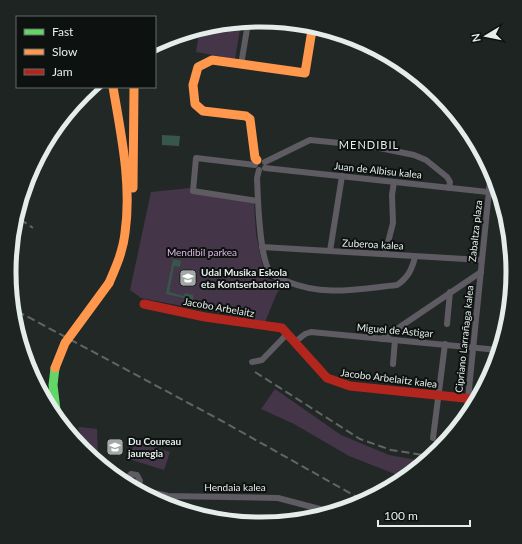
<svg xmlns="http://www.w3.org/2000/svg" width="522" height="544" font-family="Lato,sans-serif">
  <rect width="100%" height="100%" fill="#222826"/>
  <g fill="#453549">
    <polygon points="241,24 235,59 196,52 199,33"/>
    <polygon points="190,188 191,192 254,202 256,234 265,277 283,285 277,293 265,322 141,298 130,290 151,192"/>
    <polygon points="275,389 341,435 389,455 417,460 418,465 400,476 349,456 294,424 261,409"/>
    <polygon points="80,427 97,429 98,458 91,456 78,428"/>
    <polygon points="135,441 170,452 164,470 129,459"/>
  </g>
  <g fill="#37574d">
    <polygon points="162,135 180,136 179,146 162,145"/>
    <polygon points="173,259 181,261 180,267 174,266 169,292 184,296 185,293 193,295 193,300 166,294"/>
  </g>
  <g fill="none" stroke-linecap="round" stroke-linejoin="round">
    <g stroke="#5e5b62" stroke-width="6">
      <polyline points="241,65 248,23"/>
      <polyline points="265,162 310,140 370,146 414,155 426,160 447,177 450,182 449,188"/>
      <polyline points="255,165 196,158 193,191 258,201"/>
      <polyline points="265,168 488,192"/>
      <path d="M259,170L257,178C258,198 259,257 270,272C273,277 280,279 286,281C324,297 357,289 397,285C408,278 412,269 415,257"/>
      <polyline points="262,247 482,260"/>
      <polyline points="330,251 342,176"/>
      <polyline points="385,254 393,223 392,195 394,182"/>
      <polyline points="447,324 450,292"/>
      <polyline points="382,339 481,272"/>
      <polyline points="295,342 305,334 311,332 498,350"/>
      <polyline points="252,362 262,360 287,334"/>
      <polyline points="393,364 395,340"/>
      <polyline points="467,409 491,171"/>
      <polyline points="433,438 445,344"/>
      <polyline points="126,479 131,474 137,475 140,481 137,486"/>
      <polyline points="142,490 168,496 278,498 327,511"/>
    </g>
    <polyline stroke="#63d668" stroke-width="9" points="55,368 53,385 56,410"/>
    <g stroke="#ff974d" stroke-width="9">
      <polyline points="257,160 255,158 250,119 246,116 203,111 195,104 193,85 198,67 212,60 305,73 312,30"/>
      <polyline points="133,188 134,87"/>
      <path d="M109,283C116,267 123,251 125,233C132,184 121,135 113,87"/>
    </g>
    <polyline stroke="#b3261e" stroke-width="9" points="144,304 205,317 282,328 327,378 350,386 474,399"/>
    <g stroke="#636466" stroke-width="2" stroke-dasharray="8 4" stroke-linecap="butt">
      <polyline points="20,219 33,228"/>
      <polyline points="17,311 222,421 364,501"/>
      <polyline points="255,372 360,439 391,450 430,456"/>
    </g>
    <polyline stroke="#ff974d" stroke-width="9" points="55,368 65,343 109,283"/>
  </g>
  <defs>
    <symbol id="university-square" viewBox="-11 -11 22 22"><rect x="-9" y="-9" width="18" height="18" rx="4" fill="#a1a8a5" stroke="#0d1210"/><path d="M0-5L7-2L0 1L-7-2ZM-4 1L0 2.5L4 1V4Q0 6-4 4Z" fill="#fff"/></symbol>
  </defs>
  <g fill-rule="evenodd">
    <use href="#university-square" x="178" y="268" width="20" height="20"/>
    <use href="#university-square" x="105" y="437" width="20" height="20"/>
  </g>
  <g text-anchor="middle" dominant-baseline="central" stroke-width="4" stroke-linejoin="round" paint-order="stroke">
    <g font-size="10" fill="#e5edea" stroke="#0d1210">
      <text transform="translate(378 170) rotate(6)">Juan de Albisu kalea</text>
      <text transform="translate(475 231) rotate(-84)">Zabaltza plaza</text>
      <text transform="translate(373 244) rotate(3)">Zuberoa kalea</text>
      <text transform="translate(219 307) rotate(10)">Jacobo Arbelaitz</text>
      <text transform="translate(395 330) rotate(5)">Miguel de Astigar</text>
      <text transform="translate(464 339) rotate(-84)">Cipriano Larrañaga kalea</text>
      <text transform="translate(389 378) rotate(7)">Jacobo Arbelaitz kalea</text>
      <text x="235" y="487">Hendaia kalea</text>
    </g>
    <g font-size="10" fill="#ddb7e4" stroke="#0d1210">
      <text x="202" y="252">Mendibil parkea</text>
    </g>
    <g font-size="10" font-weight="bold" fill="#e5edea" stroke="#0d1210" text-anchor="start">
      <text x="201" y="272">Udal Musika Eskola<tspan x="201" dy="12">eta Kontserbatorioa</tspan></text>
      <text x="128" y="441">Du Coureau<tspan x="128" dy="12">jauregia</tspan></text>
    </g>
    <g font-size="11" letter-spacing="1" fill="#e5edea" stroke="#0d1210">
      <text x="369" y="144">MENDIBIL</text>
    </g>
  </g>
  <path d="M0 0H522V544H0ZM16 272a245 245 0 1 1 490 0a245 245 0 1 1-490 0Z" fill="#1e2421" fill-rule="evenodd"/>
  <path fill="none" stroke="#e5edea" stroke-width="5" d="M16 272a245 245 0 1 1 490 0a245 245 0 1 1-490 0Z"/>
  <rect x="16" y="16" width="140" height="72" fill="#0d1210" stroke="#636a67"/>
  <rect x="24" y="29" width="20" height="6" fill="#63d668" stroke="#636a67"/>
  <text x="52" y="36" font-size="12" fill="#e5edea">Fast</text>
  <rect x="24" y="49" width="20" height="6" fill="#ff974d" stroke="#636a67"/>
  <text x="52" y="56" font-size="12" fill="#e5edea">Slow</text>
  <rect x="24" y="69" width="20" height="6" fill="#b3261e" stroke="#636a67"/>
  <text x="52" y="76" font-size="12" fill="#e5edea">Jam</text>
  <g transform="translate(486 36) rotate(260)" stroke="#0d1210" stroke-width="3" paint-order="stroke">
  <path d="M0-3L7 15L0 10L-7 15Z" fill="#e5edea"/>
  <text y="-6" font-size="11" font-weight="bold" text-anchor="middle" fill="#e5edea">N</text>
  </g>
  <path d="M378 520v6h92v-6" fill="none" stroke="#e5edea" stroke-width="2"/>
  <text x="384" y="520" font-size="12" fill="#e5edea" stroke="#0d1210" stroke-width="3" paint-order="stroke">100 m</text>
</svg>
